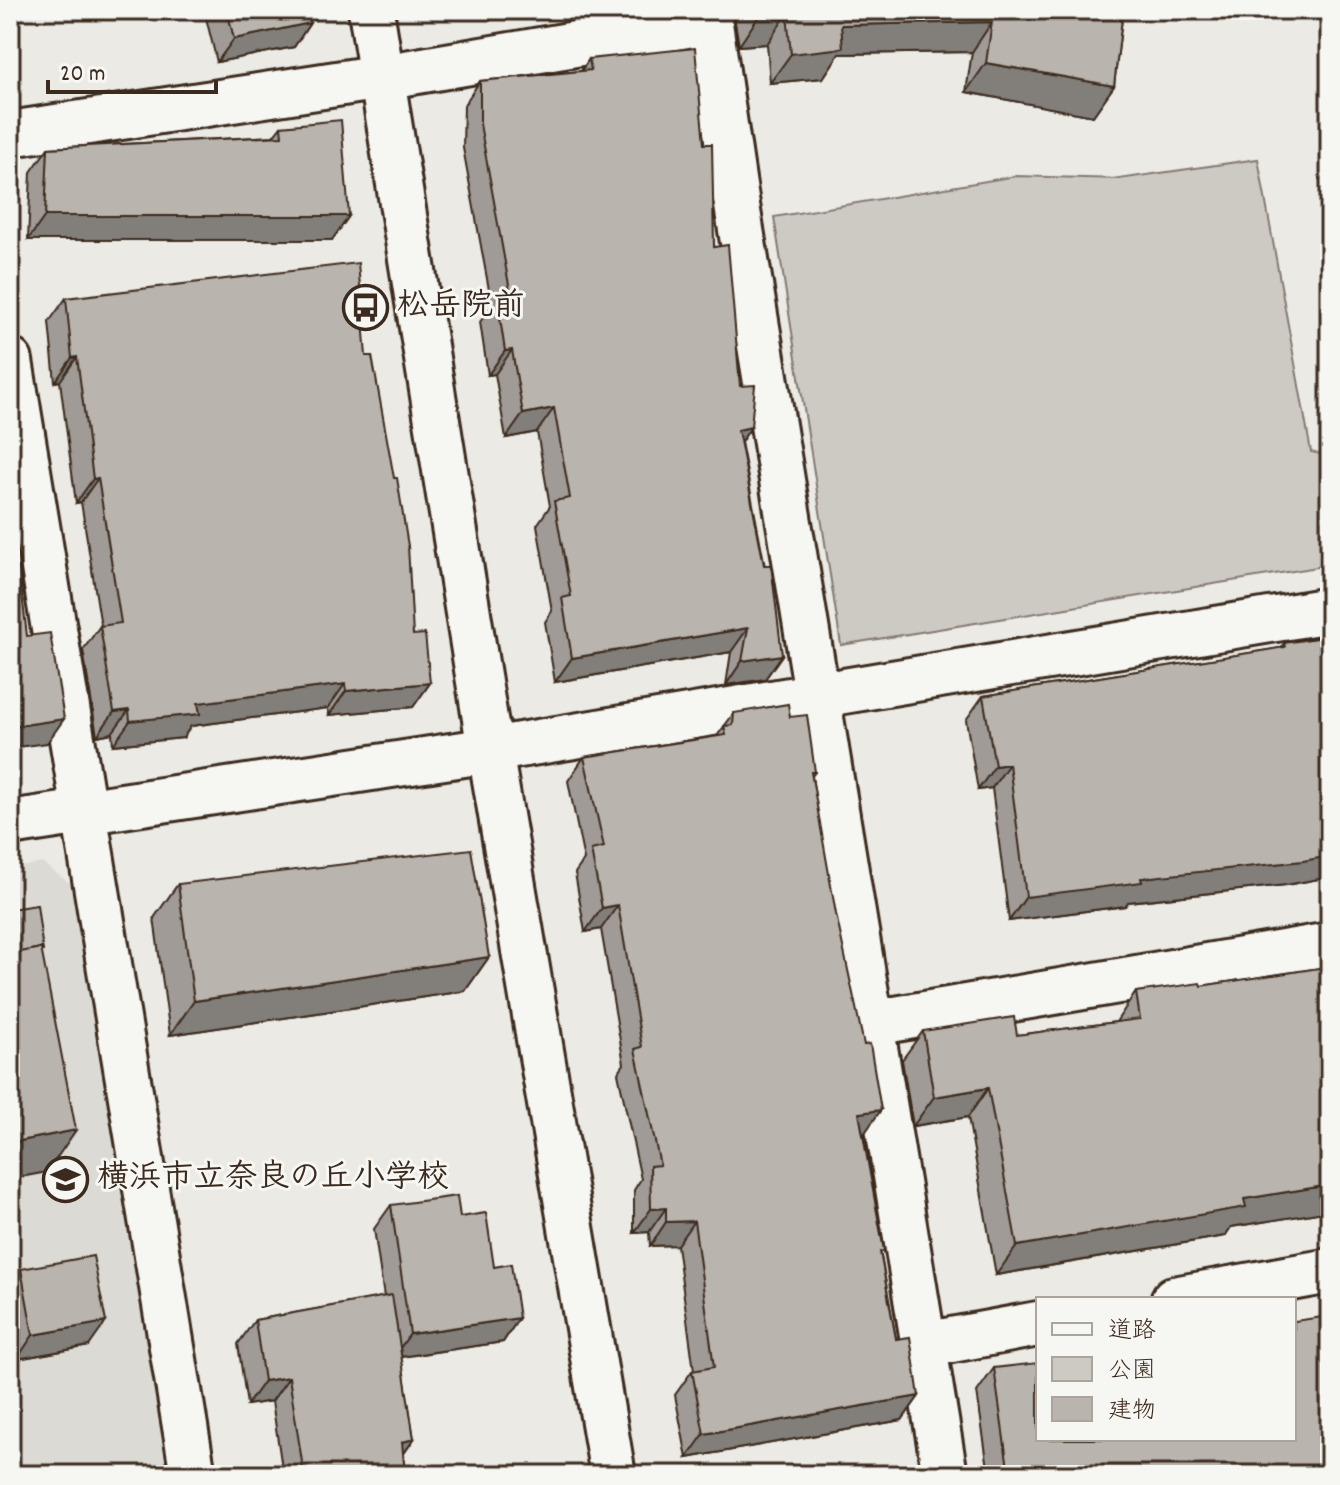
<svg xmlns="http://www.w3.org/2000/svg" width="1340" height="1485" font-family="Dekko,'Klee One',sans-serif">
  <rect width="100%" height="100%" fill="#ebeae5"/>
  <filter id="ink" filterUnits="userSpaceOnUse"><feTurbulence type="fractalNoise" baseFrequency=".0125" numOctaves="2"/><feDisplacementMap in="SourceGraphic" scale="16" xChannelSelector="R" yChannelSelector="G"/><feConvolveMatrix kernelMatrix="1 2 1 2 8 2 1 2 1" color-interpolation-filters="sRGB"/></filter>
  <g filter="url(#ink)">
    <polygon fill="#dcdad4" points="42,863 74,886 171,1475 10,1475 10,869"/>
    <polygon fill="#cdcac4" stroke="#847a71" stroke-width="2" points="1258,159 1311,452 1330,456 1330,565 841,645 774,217 1016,176 1119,179"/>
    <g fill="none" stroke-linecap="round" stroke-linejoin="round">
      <defs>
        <g id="street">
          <polyline points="708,10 735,193 945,1475"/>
          <polyline points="10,134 382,77 710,21"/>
          <polyline points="10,361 193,1475"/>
          <polyline points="10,823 490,750 1330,610"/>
          <polyline points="872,1023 1330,945"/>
          <polyline points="1174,1299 1330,1271"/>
          <polyline points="924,1345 1038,1324"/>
        </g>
        <polyline id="secondary" points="371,10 490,750 613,1475"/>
      </defs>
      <use href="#street" stroke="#3b2a1e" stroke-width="50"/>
      <use href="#secondary" stroke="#3b2a1e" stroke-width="50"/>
      <use href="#street" stroke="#f6f6f2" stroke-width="44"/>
      <use href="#secondary" stroke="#f6f6f2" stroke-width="44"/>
    </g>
    <g fill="#a09b96" stroke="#3b2a1e" stroke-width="2">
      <polygon points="211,10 309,10 310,23 294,47 217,62 206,18"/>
      <polygon points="733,10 1123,10 1114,86 1093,116 966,92 972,52 839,54 823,78 770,83 767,44 739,46"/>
      <polygon points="589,59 704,144 714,247 740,386 751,427 741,442 782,655 765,679 726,685 731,652 555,682 545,622 552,611 537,525 550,506 537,432 506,438 495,374 488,375 480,322 492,306 463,148 464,105 480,81 581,71"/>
      <polygon points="281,126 349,216 332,240 28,240 31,172 48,148 273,136"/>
      <polygon points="66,298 366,356 413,635 430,683 413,707 329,715 328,708 191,726 183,738 113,745 112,733 97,736 83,650 100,626 101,626 81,502 76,503 60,381 55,382 49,322"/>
      <polygon points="1330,636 1330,877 1286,885 1128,902 1125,906 1009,921 992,788 978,790 966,720 983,696 1281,648 1284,643"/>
      <polygon points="734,713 790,717 815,772 812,776 881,1256 896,1339 919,1396 902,1420 687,1458 675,1395 692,1371 694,1371 677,1245 650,1246 649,1232 634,1233 634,1190 641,1179 618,1073 624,1064 601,929 585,932 575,873 584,860 568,781 584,757 717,736"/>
      <polygon points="178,884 489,957 465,991 170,1035 154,918"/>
      <polygon points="1325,962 1330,962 1330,1211 1231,1227 1225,1236 996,1275 968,1117 913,1126 902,1060 923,1031 1017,1035 1116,1022 1136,992 1201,986 1321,968"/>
      <polygon points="391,1205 460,1217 494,1267 519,1318 503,1342 401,1357 414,1439 403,1455 405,1475 283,1475 272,1401 247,1405 238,1344 255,1320 384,1297 374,1229"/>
      <polygon points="21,1269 89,1346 17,1359 10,1323 10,1285"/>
      <polygon points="994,1368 1038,1439 1330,1475 989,1475 977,1392"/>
    </g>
    <g fill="#827e7a" stroke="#3b2a1e" stroke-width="2">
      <polygon points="443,10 458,10 441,13"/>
      <polygon points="787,14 767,44 739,46 759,16"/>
      <polygon points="992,22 972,52 839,54 823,78 770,83 791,54 841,25"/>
      <polygon points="310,23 294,47 217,62 234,39"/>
      <polygon points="986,63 1114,86 1093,116 966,92"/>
      <polygon points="45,216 349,216 332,240 28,240"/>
      <polygon points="512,350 495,374 488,375 505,351"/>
      <polygon points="77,357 60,381 55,382 72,358"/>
      <polygon points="554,408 537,432 506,438 523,414"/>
      <polygon points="751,427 735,451 738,430"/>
      <polygon points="98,478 81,502 76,503 93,479"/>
      <polygon points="748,628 731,652 555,682 572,658"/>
      <polygon points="782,655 765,679 726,685 742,661"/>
      <polygon points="430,683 413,707 329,715 346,691"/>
      <polygon points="345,684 328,708 191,726 183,738 113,745 130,721 198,703"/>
      <polygon points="129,710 112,733 97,736 114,712"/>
      <polygon points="64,719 47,743 10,748 10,727"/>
      <polygon points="1009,764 992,788 978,790 995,766"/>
      <polygon points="1330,856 1330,877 1286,885 1128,902 1125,906 1009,921 1026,897 1141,878"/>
      <polygon points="618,905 601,929 585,932 602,908"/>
      <polygon points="489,957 465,991 170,1035 194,1001"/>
      <polygon points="988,1088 968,1117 913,1126 934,1097"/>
      <polygon points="881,1110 864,1134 843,1137 859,1113"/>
      <polygon points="76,1130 47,1172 10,1179 10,1143"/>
      <polygon points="1330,1185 1330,1211 1231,1227 1225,1236 996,1275 1017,1246 1244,1199"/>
      <polygon points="666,1208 649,1232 634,1233 651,1209"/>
      <polygon points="694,1221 677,1245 650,1246 666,1222"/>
      <polygon points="519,1318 503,1342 393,1358 410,1334"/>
      <polygon points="106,1322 89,1346 17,1359 33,1335"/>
      <polygon points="289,1377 272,1401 247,1405 264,1381"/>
      <polygon points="919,1396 902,1420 687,1458 704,1434"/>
      <polygon points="414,1439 397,1463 402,1442"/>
    </g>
    <g fill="#bab4ae" stroke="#3b2a1e" stroke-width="2">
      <polygon points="227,10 309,10 310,23 234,39"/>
      <polygon points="758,10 1123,10 1114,86 986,63 992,22 841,25 843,48 791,54 787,14 759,16"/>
      <polygon points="695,48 704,144 712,144 714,247 728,245 740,386 755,385 751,427 738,430 764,565 771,565 782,655 742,661 748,628 572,658 562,598 571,596 554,501 570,498 554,408 523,414 512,350 505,351 497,298 511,296 480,124 480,81 591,70 589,59"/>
      <polygon points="341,120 349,216 45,216 48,148 282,136 281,126"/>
      <polygon points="358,263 366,356 372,356 394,478 397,478 408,546 413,635 425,634 430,683 346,691 345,684 198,703 200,714 130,721 129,710 114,712 100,626 121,623 98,478 93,479 77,357 72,358 66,298"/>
      <polygon points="10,518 13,518 27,636 50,633 64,719 10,727"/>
      <polygon points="1330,636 1330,856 1303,861 1141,878 1142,882 1026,897 1009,764 995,766 983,696 1285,647 1284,643"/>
      <polygon points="788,704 790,717 807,715 815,772 811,772 836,914 864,1045 870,1044 881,1110 859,1113 884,1251 880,1252 896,1339 910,1337 919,1396 704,1434 692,1371 714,1367 694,1221 666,1222 666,1208 651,1209 650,1166 660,1165 635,1049 642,1047 618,905 602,908 591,850 604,847 584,757 726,735 724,726 733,725 734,713"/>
      <polygon points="471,849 489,957 194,1001 178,884"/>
      <polygon points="37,905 43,951 41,951 41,948 10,954 10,909"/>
      <polygon points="41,948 76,1130 10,1143 10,954"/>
      <polygon points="1325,962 1330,962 1330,1185 1244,1199 1246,1207 1017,1246 988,1088 934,1097 923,1031 1014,1017 1017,1035 1140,1019 1136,992 1200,983 1201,986 1326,967"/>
      <polygon points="457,1196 460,1217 486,1213 494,1267 511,1264 519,1318 410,1334 391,1205"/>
      <polygon points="93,1256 106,1322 33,1335 21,1269"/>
      <polygon points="392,1295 414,1439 402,1442 405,1475 304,1475 289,1377 264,1381 255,1320"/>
      <polygon points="1330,1316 1330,1475 1021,1475 1021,1474 1009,1475 994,1368 1038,1363 1038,1439 1294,1439 1294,1321"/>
    </g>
  </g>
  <defs>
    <symbol id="bus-ring" viewBox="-11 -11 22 22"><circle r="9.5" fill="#f6f6f2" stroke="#3b2a1e" stroke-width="1.5"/><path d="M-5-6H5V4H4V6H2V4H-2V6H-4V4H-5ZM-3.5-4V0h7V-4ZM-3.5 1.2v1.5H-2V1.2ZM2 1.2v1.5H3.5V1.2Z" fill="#3b2a1e"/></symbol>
    <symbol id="school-ring" viewBox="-11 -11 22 22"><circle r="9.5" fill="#f6f6f2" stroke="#3b2a1e" stroke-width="1.5"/><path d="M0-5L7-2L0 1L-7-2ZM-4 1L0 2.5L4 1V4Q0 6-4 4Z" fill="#3b2a1e"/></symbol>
  </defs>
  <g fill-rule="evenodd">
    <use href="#bus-ring" x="340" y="282" width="51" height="51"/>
    <use href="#school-ring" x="40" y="1154" width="51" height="51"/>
  </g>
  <g text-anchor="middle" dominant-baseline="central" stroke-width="6" stroke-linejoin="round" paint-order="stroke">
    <g font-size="32" font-weight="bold" fill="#3b2a1e" stroke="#f6f6f2" text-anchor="start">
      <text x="397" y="308">松岳院前</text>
      <text x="97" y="1180">横浜市立奈良の丘小学校</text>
    </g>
  </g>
  <rect width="1340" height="1485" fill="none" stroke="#f6f6f2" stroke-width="40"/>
  <rect x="20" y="20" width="1300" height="1445" fill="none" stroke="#3b2a1e" stroke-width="3" filter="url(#ink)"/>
  <rect x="1036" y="1297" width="260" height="144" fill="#f6f6f2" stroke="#aba49d" stroke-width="2"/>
  <rect x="1052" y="1323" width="40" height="12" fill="#f6f6f2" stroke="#aba49d" stroke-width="2"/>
  <text x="1108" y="1337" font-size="24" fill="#3b2a1e">道路</text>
  <rect x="1052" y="1357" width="40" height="24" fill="#cdcac4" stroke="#aba49d" stroke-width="2"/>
  <text x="1108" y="1377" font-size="24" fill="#3b2a1e">公園</text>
  <rect x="1052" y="1397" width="40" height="24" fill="#bab4ae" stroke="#aba49d" stroke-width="2"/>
  <text x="1108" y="1417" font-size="24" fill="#3b2a1e">建物</text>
  <path d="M48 80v12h168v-12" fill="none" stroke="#3b2a1e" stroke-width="4"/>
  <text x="60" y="80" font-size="24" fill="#3b2a1e" stroke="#f6f6f2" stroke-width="6" paint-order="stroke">20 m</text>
</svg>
